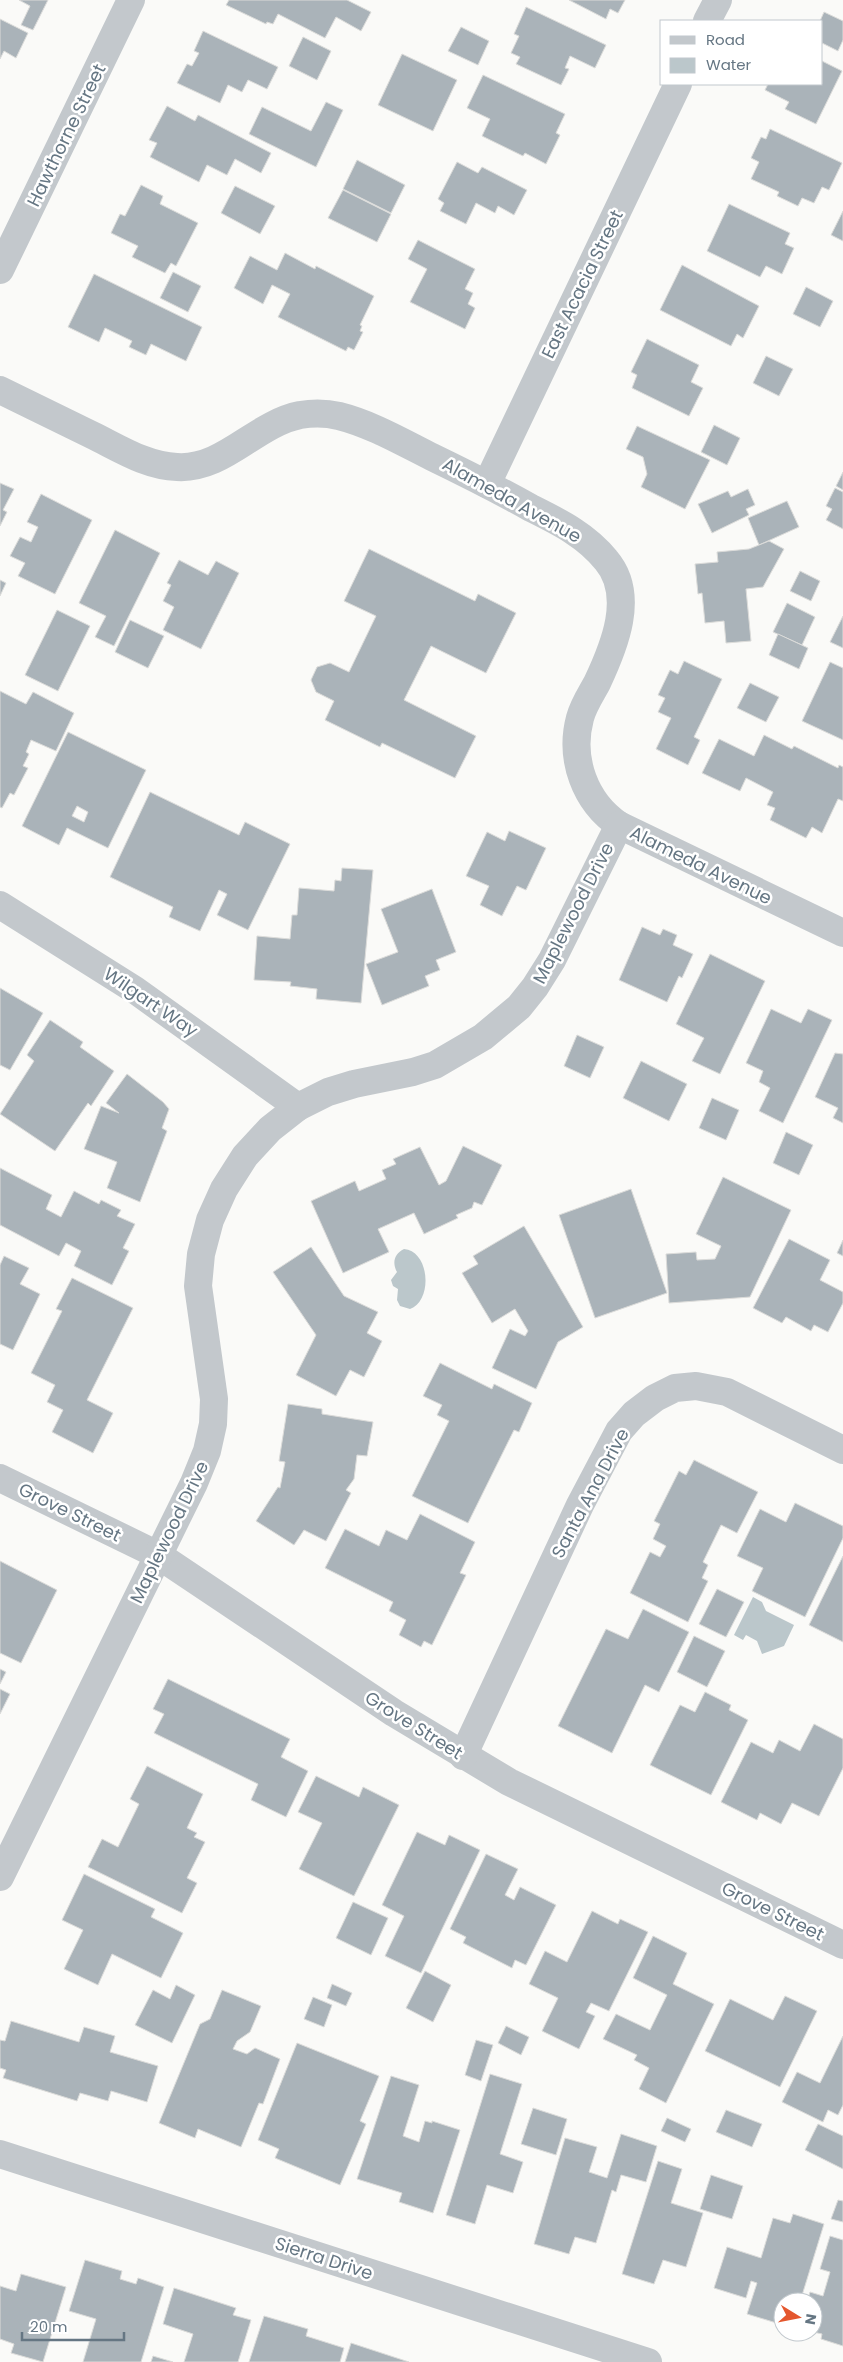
<svg xmlns="http://www.w3.org/2000/svg" width="843" height="2362" font-family="Poppins,sans-serif">
  <rect width="100%" height="100%" fill="#fafaf8"/>
  <g fill="#bbc7cb">
    <path d="M404,1249C430,1251 433,1301 410,1309L400,1306L397,1300L398,1289L393,1286L391,1280L397,1272C392,1263 394,1254 404,1249Z"/>
    <polygon points="753,1597 762,1602 766,1611 794,1625 784,1646 762,1654 757,1641 746,1635 743,1640 734,1635"/>
  </g>
  <g fill="#aab3b9" stroke="#dcdcda" fill-rule="evenodd">
    <polygon points="19,0 48,0 33,30 21,25 30,6"/>
    <polygon points="229,0 347,0 371,12 361,31 336,17 325,38 278,14 273,24 267,22 266,24 226,5"/>
    <polygon points="569,0 625,0 618,13 610,9 606,19"/>
    <polygon points="526,7 606,45 595,68 570,56 565,68 569,69 561,85 516,64 520,57 511,53 519,36 514,34"/>
    <polygon points="824,12 843,21 843,40 838,51 822,43 822,21 820,21"/>
    <polygon points="0,19 28,33 16,58 4,51 0,59"/>
    <polygon points="461,27 489,41 478,65 448,51"/>
    <polygon points="203,31 278,67 267,89 248,80 242,92 228,85 220,103 177,83 187,64 192,66 199,53 194,51"/>
    <polygon points="303,37 331,51 317,80 289,66"/>
    <polygon points="402,54 457,80 433,131 378,105"/>
    <polygon points="822,61 842,71 816,124 785,109 789,102 765,90 768,84 822,84"/>
    <polygon points="483,75 565,114 556,133 560,135 546,164 525,153 523,156 482,136 490,119 467,108"/>
    <polygon points="326,102 343,110 316,167 249,134 262,107 311,131"/>
    <polygon points="167,106 195,121 198,115 271,153 261,173 235,159 227,175 207,165 199,182 150,157 157,143 149,140"/>
    <polygon points="770,129 842,163 829,190 822,187 814,203 802,198 798,206 777,196 779,192 751,179 759,162 751,158 761,137 766,139"/>
    <polygon points="357,160 405,185 391,213 343,189"/>
    <polygon points="457,162 478,173 482,167 527,190 514,215 498,206 495,213 476,203 466,224 440,211 444,203 438,199"/>
    <polygon points="141,185 163,196 160,204 198,223 176,266 171,263 165,273 132,257 138,246 111,233 120,214 125,216"/>
    <polygon points="235,186 275,206 260,234 221,213"/>
    <polygon points="343,190 391,214 377,242 328,218"/>
    <polygon points="729,204 790,233 785,244 794,248 782,274 766,266 760,277 707,251"/>
    <polygon points="843,211 843,241 831,235"/>
    <polygon points="418,240 475,269 465,289 473,293 468,304 475,308 465,329 410,302 427,269 408,259"/>
    <polygon points="285,253 315,269 316,266 374,296 360,325 362,326 360,331 363,332 354,350 348,347 346,351 278,317 290,294 272,285 263,304 234,288 250,256 277,270"/>
    <polygon points="682,265 759,306 743,338 737,334 731,346 660,310"/>
    <polygon points="173,272 201,286 188,312 160,298"/>
    <polygon points="94,274 202,327 186,361 151,344 146,355 129,347 132,341 105,328 99,342 68,327"/>
    <polygon points="806,287 833,301 820,327 793,314"/>
    <polygon points="647,339 699,365 691,382 703,388 689,416 632,388 637,375 631,372"/>
    <polygon points="766,356 793,369 779,396 753,383"/>
    <polygon points="714,425 740,438 727,465 701,452"/>
    <polygon points="637,426 710,460 685,509 641,487 647,474 643,457 626,449"/>
    <polygon points="843,472 843,490 836,486"/>
    <polygon points="0,483 14,489 3,510 7,512 0,526"/>
    <polygon points="835,488 843,492 843,529 826,520 832,509 826,506"/>
    <polygon points="748,489 755,505 746,509 749,515 712,533 698,504 728,491 731,497"/>
    <polygon points="41,494 92,520 55,594 18,576 25,563 10,556 20,537 31,542 38,527 27,522"/>
    <polygon points="787,501 799,527 759,545 748,518"/>
    <polygon points="115,530 160,553 114,646 95,637 106,616 79,603"/>
    <polygon points="769,541 784,549 763,587 746,589 751,641 726,643 724,621 705,623 702,593 698,594 695,564 718,562 717,552 749,549"/>
    <polygon points="369,549 475,601 478,594 516,613 486,673 431,646 404,700 476,736 455,778 382,743 380,747 325,720 334,701 316,692 311,680 317,667 330,663 349,672 376,616 344,601"/>
    <polygon points="179,560 208,575 216,561 239,573 201,649 163,630 174,607 163,601 171,585 167,583"/>
    <polygon points="800,571 820,581 811,601 790,591"/>
    <polygon points="0,580 6,583 0,596"/>
    <polygon points="787,603 815,617 802,645 773,632"/>
    <polygon points="57,610 90,626 58,691 25,675"/>
    <polygon points="843,616 843,648 830,642"/>
    <polygon points="130,620 164,636 148,668 115,652"/>
    <polygon points="778,634 808,648 799,669 769,655"/>
    <polygon points="684,661 722,679 694,737 700,740 688,765 656,749 671,718 658,712 665,698 658,695 670,670 678,674"/>
    <polygon points="830,662 843,668 843,740 802,721"/>
    <polygon points="750,683 779,697 766,722 737,708"/>
    <polygon points="0,691 26,704 33,692 74,713 56,751 31,740 26,752 29,754 23,766 28,768 14,795 10,793 2,808 0,807"/>
    <path d="M68,732L146,770L108,848L67,828L59,845L22,826ZM77,806L88,812L84,822L72,816Z"/>
    <polygon points="764,735 792,749 794,746 838,768 839,765 843,767 843,801 838,799 822,833 812,827 806,838 770,820 775,808 767,805 773,792 746,778 740,791 702,773 719,739 754,756"/>
    <polygon points="150,792 239,835 245,822 290,844 248,930 217,915 227,894 219,890 200,931 169,917 173,907 110,877"/>
    <polygon points="509,831 546,848 526,890 517,886 502,916 480,905 489,886 466,876 487,832 505,841"/>
    <polygon points="342,868 373,870 361,1003 316,999 317,989 290,986 291,982 254,980 257,936 290,939 292,915 297,915 299,888 334,891 335,880 341,881"/>
    <polygon points="432,889 456,952 436,960 440,970 425,976 429,986 382,1005 366,964 398,952 381,909"/>
    <polygon points="642,927 660,935 663,929 677,935 673,945 693,954 682,978 679,976 667,1002 619,980"/>
    <polygon points="710,954 765,981 720,1074 692,1061 704,1038 676,1024"/>
    <polygon points="0,988 43,1013 10,1070 0,1065"/>
    <polygon points="771,1009 801,1023 808,1009 832,1020 783,1123 759,1111 770,1088 759,1082 763,1071 746,1063"/>
    <polygon points="50,1020 83,1042 80,1047 114,1071 91,1106 88,1103 55,1151 0,1114 34,1061 27,1055"/>
    <polygon points="577,1035 604,1047 590,1078 564,1066"/>
    <polygon points="835,1053 843,1054 843,1123 833,1118 838,1108 815,1097"/>
    <polygon points="641,1061 687,1084 669,1121 623,1098"/>
    <polygon points="127,1074 163,1102 169,1109 162,1128 167,1131 140,1202 107,1188 117,1162 84,1149 101,1106 119,1113 106,1103"/>
    <polygon points="712,1098 739,1110 726,1140 699,1128"/>
    <polygon points="786,1132 813,1145 799,1175 773,1163"/>
    <polygon points="463,1146 502,1165 482,1205 474,1202 472,1208 456,1215 458,1218 424,1234 414,1213 378,1229 389,1252 343,1273 311,1201 355,1181 359,1191 386,1179 382,1170 396,1164 393,1159 420,1147 439,1185 446,1181"/>
    <polygon points="0,1168 52,1195 46,1209 61,1217 74,1191 99,1204 101,1200 121,1210 117,1216 135,1224 123,1248 129,1251 112,1285 74,1266 81,1251 66,1243 59,1256 0,1225"/>
    <polygon points="723,1177 791,1210 750,1297 669,1303 666,1254 696,1252 697,1260 715,1259 721,1246 696,1234"/>
    <polygon points="631,1189 667,1293 595,1318 559,1215"/>
    <polygon points="524,1226 583,1327 558,1342 536,1389 492,1368 510,1329 525,1336 528,1331 515,1309 492,1323 462,1273 478,1264 473,1256"/>
    <polygon points="789,1239 830,1260 820,1280 843,1292 843,1303 828,1332 814,1325 811,1331 786,1317 782,1323 753,1308"/>
    <polygon points="843,1240 843,1256 837,1253"/>
    <polygon points="311,1247 344,1296 378,1312 367,1333 382,1341 364,1377 350,1370 336,1396 296,1375 316,1335 273,1272"/>
    <polygon points="4,1256 29,1268 20,1284 40,1294 13,1350 0,1344 0,1265"/>
    <polygon points="72,1278 133,1308 87,1400 113,1413 93,1453 52,1432 63,1410 47,1402 55,1385 31,1373 62,1311 56,1309"/>
    <polygon points="440,1363 492,1389 494,1384 532,1403 519,1432 514,1430 468,1523 412,1496 449,1421 437,1415 442,1405 423,1396"/>
    <polygon points="288,1404 322,1409 322,1414 373,1422 367,1456 357,1455 354,1479 346,1490 351,1493 326,1541 304,1530 294,1545 256,1521 278,1487 280,1488 285,1462 279,1461"/>
    <polygon points="694,1460 758,1492 737,1533 721,1525 703,1562 708,1565 702,1578 708,1581 688,1622 630,1593 650,1552 660,1557 666,1546 653,1539 660,1524 654,1521 679,1471 686,1475"/>
    <polygon points="795,1503 843,1526 843,1538 805,1617 752,1591 763,1568 737,1556 760,1509 786,1522"/>
    <polygon points="420,1514 475,1542 460,1573 466,1575 432,1645 424,1641 421,1647 399,1635 406,1620 389,1611 393,1602 325,1568 345,1529 379,1546 386,1530 407,1540"/>
    <polygon points="843,1556 843,1642 809,1625"/>
    <polygon points="0,1561 57,1590 21,1663 0,1653"/>
    <polygon points="717,1589 744,1602 726,1637 699,1624"/>
    <polygon points="643,1609 689,1632 659,1692 645,1685 612,1753 558,1726 606,1629 628,1639"/>
    <polygon points="694,1636 725,1651 707,1687 677,1672"/>
    <polygon points="0,1669 6,1672 0,1684"/>
    <polygon points="168,1679 290,1739 281,1757 308,1771 286,1817 251,1800 258,1784 154,1733 164,1714 153,1709"/>
    <polygon points="0,1689 10,1694 0,1714"/>
    <polygon points="705,1692 731,1705 729,1710 748,1720 711,1795 650,1765 680,1705 695,1712"/>
    <polygon points="814,1724 843,1739 843,1768 819,1816 792,1803 781,1824 760,1813 757,1820 721,1802 751,1742 773,1753 779,1740 800,1751"/>
    <polygon points="147,1766 203,1794 187,1828 197,1833 194,1837 205,1842 187,1878 197,1883 182,1913 88,1867 102,1839 118,1847 139,1804 130,1799"/>
    <polygon points="316,1776 359,1797 363,1787 399,1805 354,1896 299,1869 322,1823 298,1812"/>
    <polygon points="417,1832 445,1845 449,1835 480,1850 421,1973 385,1956 404,1916 382,1905"/>
    <polygon points="486,1854 518,1869 505,1895 514,1900 520,1887 556,1905 526,1965 515,1960 512,1968 463,1943 466,1937 450,1929"/>
    <polygon points="84,1874 155,1909 151,1917 183,1933 161,1978 112,1954 98,1985 64,1969 83,1930 62,1920"/>
    <polygon points="353,1902 388,1918 371,1955 336,1938"/>
    <polygon points="592,1911 618,1924 620,1919 648,1932 609,2011 591,2003 586,2012 595,2016 579,2049 542,2031 558,1998 529,1984 545,1951 567,1962"/>
    <polygon points="653,1936 687,1953 673,1984 714,2004 666,2103 639,2089 649,2068 634,2060 637,2055 603,2039 616,2014 650,2030 667,1995 633,1978"/>
    <polygon points="425,1971 451,1985 433,2022 406,2008"/>
    <polygon points="332,1984 352,1993 346,2006 327,1998"/>
    <polygon points="176,1985 195,1995 172,2043 135,2025 153,1990 170,1999"/>
    <polygon points="222,1990 261,2006 250,2032 237,2041 233,2049 247,2054 255,2048 280,2059 263,2104 259,2103 241,2147 198,2129 195,2138 159,2123 200,2024 210,2019"/>
    <polygon points="785,1996 817,2011 780,2087 705,2051 730,1999 773,2020"/>
    <polygon points="313,1997 332,2005 324,2027 304,2019"/>
    <polygon points="11,2021 79,2042 84,2027 115,2036 110,2052 158,2066 147,2102 111,2091 108,2101 80,2093 77,2101 3,2078 6,2070 0,2068 0,2040 5,2041"/>
    <polygon points="506,2026 529,2037 521,2055 498,2043"/>
    <polygon points="843,2036 843,2105 838,2115 828,2110 823,2122 782,2102 797,2072 820,2083"/>
    <polygon points="476,2040 493,2045 481,2081 465,2075"/>
    <polygon points="297,2043 379,2076 360,2121 366,2124 340,2185 275,2158 279,2149 258,2140"/>
    <polygon points="490,2074 522,2084 500,2154 523,2162 513,2193 487,2185 475,2224 446,2215"/>
    <polygon points="391,2076 419,2085 403,2136 419,2142 425,2121 432,2123 432,2121 460,2130 433,2213 399,2202 402,2193 357,2179"/>
    <polygon points="533,2108 567,2119 556,2155 521,2144"/>
    <polygon points="726,2110 762,2124 752,2147 716,2132"/>
    <polygon points="667,2118 691,2129 685,2142 661,2131"/>
    <polygon points="818,2124 843,2136 843,2169 805,2150"/>
    <polygon points="621,2134 657,2146 646,2182 621,2175 616,2192 612,2190 596,2243 575,2237 569,2254 534,2244 565,2138 597,2147 589,2172 607,2178"/>
    <polygon points="658,2161 682,2169 671,2203 703,2213 686,2267 663,2260 654,2284 622,2274"/>
    <polygon points="711,2175 743,2186 732,2219 700,2209"/>
    <polygon points="838,2200 843,2201 843,2222 831,2219"/>
    <polygon points="793,2214 824,2224 800,2302 783,2302 783,2325 747,2314 757,2283 751,2281 746,2298 714,2288 727,2247 761,2258 773,2218 790,2223"/>
    <polygon points="830,2236 843,2240 843,2346 821,2339 822,2334 813,2332 813,2302 807,2302 810,2292 823,2296 830,2272 820,2269"/>
    <polygon points="85,2260 122,2271 120,2279 136,2284 138,2278 164,2287 141,2362 83,2362 96,2319 69,2311"/>
    <polygon points="21,2274 66,2287 43,2362 11,2353 14,2344 0,2339 0,2286 16,2291"/>
    <polygon points="174,2288 236,2308 233,2315 251,2320 238,2362 184,2362 193,2334 163,2324"/>
    <polygon points="264,2316 308,2329 306,2336 344,2348 340,2362 249,2362"/>
    <polygon points="351,2343 409,2362 345,2362"/>
    <polygon points="153,2356 173,2362 151,2362"/>
  </g>
  <g fill="none" stroke-linecap="round" stroke-linejoin="round">
    <g stroke="#c3c8cc" stroke-width="28">
      <polyline points="707,21 718,0"/>
      <polyline points="0,270 131,0"/>
      <path d="M0,390C31,405 61,420 92,435C119,448 146,466 177,467C224,470 255,424 300,415C313,413 326,413 339,416C371,424 402,442 432,457C465,473 499,490 531,508C559,522 586,535 606,560C636,595 614,647 597,683C591,694 583,706 580,718C569,759 585,802 619,825L843,933"/>
      <polyline points="487,484 678,84"/>
      <polyline points="0,905 135,990 298,1107"/>
      <polyline points="0,1478 158,1555 394,1713 509,1782 843,1945"/>
      <polyline points="463,1756 580,1505 619,1431 634,1414 655,1398 675,1388 696,1386 727,1392 843,1450"/>
      <polyline points="0,1877 194,1483 207,1451 213,1424 214,1399 198,1286 201,1254 210,1220 224,1189 245,1156 270,1129 298,1107 328,1092 354,1084 413,1072 435,1065 483,1037 519,1007 535,987 552,960 619,825"/>
      <polyline points="0,2154 648,2362"/>
    </g>
  </g>
  <g text-anchor="middle" dominant-baseline="central" stroke-width="5" stroke-linejoin="round" paint-order="stroke">
    <g font-size="18" fill="#657683" stroke="#fff">
      <text transform="translate(66 135) rotate(-64)">Hawthorne Street</text>
      <text transform="translate(582 284) rotate(-64)">East Acacia Street</text>
      <text transform="translate(512 500) rotate(29)">Alameda Avenue</text>
      <text transform="translate(701 865) rotate(26)">Alameda Avenue</text>
      <text transform="translate(573 913) rotate(-63)">Maplewood Drive</text>
      <text transform="translate(151 1002) rotate(34)">Wilgart Way</text>
      <text transform="translate(590 1493) rotate(-62)">Santa Ana Drive</text>
      <text transform="translate(70 1512) rotate(26)">Grove Street</text>
      <text transform="translate(169 1532) rotate(-64)">Maplewood Drive</text>
      <text transform="translate(414 1725) rotate(32)">Grove Street</text>
      <text transform="translate(773 1911) rotate(26)">Grove Street</text>
      <text transform="translate(324 2258) rotate(18)">Sierra Drive</text>
    </g>
  </g>
  <rect x="660" y="20" width="162" height="65" fill="#ffffff" stroke="#c1c8cd"/>
  <rect x="670" y="36" width="25" height="8" fill="#c3c8cc" stroke="#c1c8cd"/>
  <text x="706" y="45" font-size="15" fill="#657683">Road</text>
  <rect x="670" y="58" width="25" height="15" fill="#bbc7cb" stroke="#c1c8cd"/>
  <text x="706" y="70" font-size="15" fill="#657683">Water</text>
  <g transform="translate(798 2317) rotate(100)"><circle r="24" fill="#ffffff" stroke="#c1c8cd"/>
  <path d="M0-4L9 19L0 12L-9 19Z" fill="#e4572e"/>
  <text y="-8" font-size="14" font-weight="bold" text-anchor="middle" fill="#657683">N</text>
  </g>
  <path d="M22 2332v8h102v-8" fill="none" stroke="#657683" stroke-width="2.5"/>
  <text x="30" y="2332" font-size="15" fill="#657683" stroke="#ffffff" stroke-width="4" paint-order="stroke">20 m</text>
</svg>
